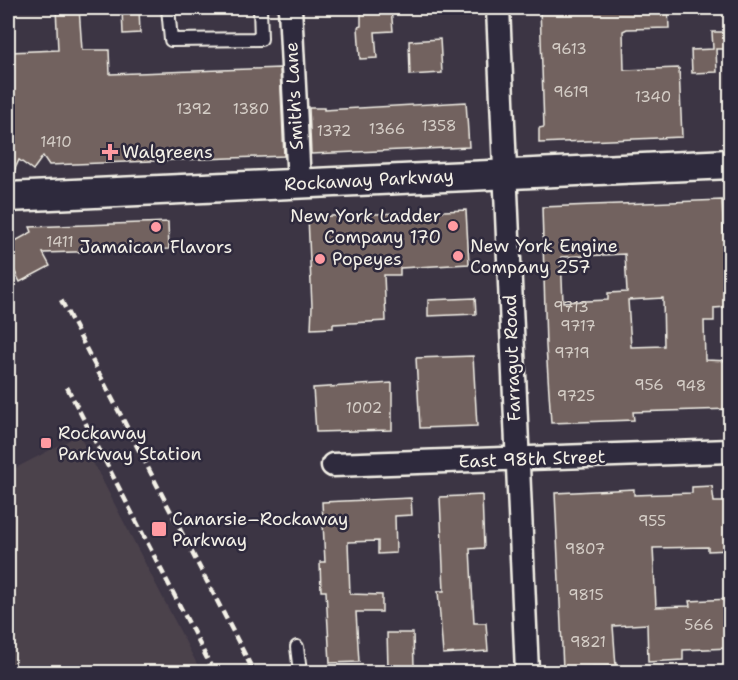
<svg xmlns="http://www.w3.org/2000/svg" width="738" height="680" font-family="'Shantell Sans',sans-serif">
  <rect width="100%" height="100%" fill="#3c3544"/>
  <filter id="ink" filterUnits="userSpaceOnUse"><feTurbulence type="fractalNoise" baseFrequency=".0167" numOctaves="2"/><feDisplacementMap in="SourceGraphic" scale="12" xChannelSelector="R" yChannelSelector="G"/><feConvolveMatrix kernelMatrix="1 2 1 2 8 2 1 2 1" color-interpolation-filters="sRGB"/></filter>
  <g filter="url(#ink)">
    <polygon fill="#4c424c" points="79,435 201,672 8,672 8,472"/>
    <g fill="#72625f" stroke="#f4f1e8" stroke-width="1.5" fill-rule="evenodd">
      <polygon points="56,8 79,8 82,50 109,50 110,74 280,68 284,156 49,165 43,156 33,170 19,160 10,180 8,181 8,76 12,75 10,52 58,50"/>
      <polygon points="122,8 139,8 140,33 123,34"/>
      <polygon points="361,8 391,8 393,31 375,32 377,58 360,59 358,27 361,26"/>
      <polygon points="540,8 668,8 669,28 627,29 623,31 624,70 679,68 682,137 539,143 539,128 544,127"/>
      <polygon points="712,32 730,32 730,49 716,49 717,72 692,73 691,50 713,49"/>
      <polygon points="440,39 442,73 410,75 409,41"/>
      <polygon points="466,102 469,147 311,154 309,108 324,108 324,110"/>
      <path d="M722,200L727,307L714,308V321H704L705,360L730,361V409L633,412L634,420L551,423L546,346L542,207ZM625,254L627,292L608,293V300L563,302L561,257ZM663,298L664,346L631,347L628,300Z"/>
      <polygon points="466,210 469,264 400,268 400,275 384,275 386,321 333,324 333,328 311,329 312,306 308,217"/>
      <polygon points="168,222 169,249 43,253 50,266 20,282 8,258 8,245 32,232 30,227"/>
      <polygon points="475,298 476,314 428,316 428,300"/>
      <polygon points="473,356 477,426 420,428 416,358"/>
      <polygon points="392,383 392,430 316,432 313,388"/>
      <polygon points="712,486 714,502 730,502 730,550 708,551 708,547 653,548 656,607 690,606 689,601 730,599 730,648 683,650 683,660 648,662 647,624 613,626 616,666 563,669 555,493 634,489 634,495 692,493 692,487"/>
      <polygon points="482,495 484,548 470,549 474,623 486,623 488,651 443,654 438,591 444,591 440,497"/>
      <polygon points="411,498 412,515 395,516 396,553 378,554 378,541 348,542 350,594 382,595 382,612 356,612 359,662 330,663 326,591 321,591 320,562 325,562 322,502"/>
      <polygon points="387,633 413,633 414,666 388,667"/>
    </g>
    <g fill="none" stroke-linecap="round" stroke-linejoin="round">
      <defs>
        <g id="service">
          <polyline points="168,8 171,40 261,39 260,8"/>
          <polyline points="297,647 300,672"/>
        </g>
        <g id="minor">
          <polyline points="290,8 299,184"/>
          <polyline points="498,8 527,672"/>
          <polyline points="333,465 730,451"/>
        </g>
        <polyline id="tertiary" points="8,197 730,164"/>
      </defs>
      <use href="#service" stroke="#f4f1e8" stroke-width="16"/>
      <use href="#minor" stroke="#f4f1e8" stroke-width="27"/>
      <use href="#tertiary" stroke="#f4f1e8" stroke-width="33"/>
      <use href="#service" stroke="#2f2a3d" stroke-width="12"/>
      <use href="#minor" stroke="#2f2a3d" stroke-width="22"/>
      <use href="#tertiary" stroke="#2f2a3d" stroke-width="28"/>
      <g stroke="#f4f1e8" stroke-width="4.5" stroke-dasharray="9 4.5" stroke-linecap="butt">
        <polyline points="61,300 254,672"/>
        <polyline points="67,387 214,672"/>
      </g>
    </g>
  </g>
  <g fill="#ff9aa2" stroke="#2f2a3d" stroke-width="2">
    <path d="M107 143h6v6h6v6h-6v6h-6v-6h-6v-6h6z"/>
    <circle cx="453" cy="226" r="6"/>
    <circle cx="156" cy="227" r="6"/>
    <circle cx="458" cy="256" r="6"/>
    <circle cx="320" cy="259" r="6"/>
    <rect x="40" y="437" width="12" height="12" rx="3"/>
    <rect x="151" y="521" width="16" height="16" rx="3"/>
  </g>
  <g text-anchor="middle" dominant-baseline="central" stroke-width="5" stroke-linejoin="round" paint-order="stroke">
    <g font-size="15" fill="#d4cdc6">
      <text x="569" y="49">9613</text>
      <text x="571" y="92">9619</text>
      <text x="653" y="97">1340</text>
      <text x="194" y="109">1392</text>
      <text x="251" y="109">1380</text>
      <text x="439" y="126">1358</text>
      <text x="387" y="129">1366</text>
      <text x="334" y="131">1372</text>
      <text x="56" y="142">1410</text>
      <text x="60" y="242">1411</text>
      <text x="571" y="307">9713</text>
      <text x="578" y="326">9717</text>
      <text x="572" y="353">9719</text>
      <text x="649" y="385">956</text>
      <text x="691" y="386">948</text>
      <text x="576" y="396">9725</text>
      <text x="364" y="408">1002</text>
      <text x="652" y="521">955</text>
      <text x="585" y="549">9807</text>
      <text x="586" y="595">9815</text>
      <text x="699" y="625">566</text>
      <text x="588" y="642">9821</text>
    </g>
    <g font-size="18" fill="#f4f1e8" stroke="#2f2a3d">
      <text transform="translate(294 96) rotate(-93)">Smith's Lane</text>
      <text transform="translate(369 180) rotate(-3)">Rockaway Parkway</text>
      <text transform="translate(512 358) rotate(-92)">Farragut Road</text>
      <text transform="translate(532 459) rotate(-2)">East 98th Street</text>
    </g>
    <g font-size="18" fill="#f4f1e8" stroke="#2f2a3d" text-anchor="start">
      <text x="122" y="152">Walgreens</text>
      <text x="441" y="216" text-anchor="end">New York Ladder<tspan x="441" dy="21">Company 170</tspan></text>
      <text x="470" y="246">New York Engine<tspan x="470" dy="21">Company 257</tspan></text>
      <text x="156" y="247" text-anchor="middle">Jamaican Flavors</text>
      <text x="332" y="259">Popeyes</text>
      <text x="58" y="433">Rockaway<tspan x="58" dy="21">Parkway Station</tspan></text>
      <text x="172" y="519">Canarsie–Rockaway<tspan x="172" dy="21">Parkway</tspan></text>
    </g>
  </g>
  <rect width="738" height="680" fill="none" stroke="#2f2a3d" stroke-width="30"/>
  <rect x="15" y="15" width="708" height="650" fill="none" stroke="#f4f1e8" stroke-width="2" filter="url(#ink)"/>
</svg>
